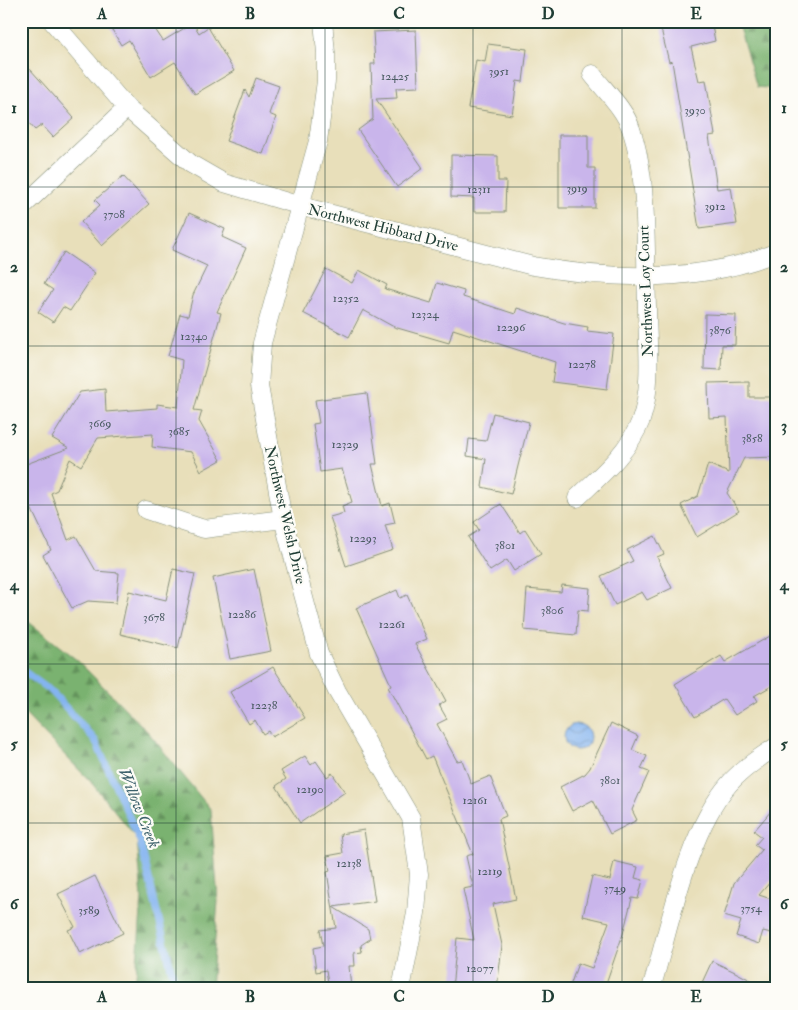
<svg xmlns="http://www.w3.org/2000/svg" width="798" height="1010" font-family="'IM FELL Double Pica',serif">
  <defs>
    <pattern id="forest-firs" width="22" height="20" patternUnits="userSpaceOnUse" patternTransform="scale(1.25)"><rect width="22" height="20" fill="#7ab26f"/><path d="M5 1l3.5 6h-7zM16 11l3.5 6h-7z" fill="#63925c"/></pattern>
    <pattern id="water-waves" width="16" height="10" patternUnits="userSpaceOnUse" patternTransform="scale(1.25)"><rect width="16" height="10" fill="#84b4f0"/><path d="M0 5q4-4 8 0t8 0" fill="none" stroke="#6b94c3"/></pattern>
  </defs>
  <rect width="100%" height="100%" fill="#fdfcf7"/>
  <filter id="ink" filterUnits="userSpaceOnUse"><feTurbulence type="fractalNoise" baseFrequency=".02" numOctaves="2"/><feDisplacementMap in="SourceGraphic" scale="10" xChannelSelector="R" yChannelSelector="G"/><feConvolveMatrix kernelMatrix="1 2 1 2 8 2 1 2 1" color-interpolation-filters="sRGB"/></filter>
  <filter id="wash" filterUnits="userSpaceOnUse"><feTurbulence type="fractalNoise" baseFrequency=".0096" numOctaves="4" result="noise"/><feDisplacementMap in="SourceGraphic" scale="20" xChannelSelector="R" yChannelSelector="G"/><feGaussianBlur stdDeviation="1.12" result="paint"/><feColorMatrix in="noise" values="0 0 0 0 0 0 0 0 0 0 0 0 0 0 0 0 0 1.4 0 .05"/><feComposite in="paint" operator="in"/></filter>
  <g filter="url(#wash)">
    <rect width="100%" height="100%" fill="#e8dfba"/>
    <g fill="url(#forest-firs)" stroke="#4c7852">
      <polygon points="737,21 777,21 777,89 757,87"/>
      <polygon points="21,616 78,661 148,732 211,810 218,901 211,989 135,989 142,898 137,838 90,781 21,710"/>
    </g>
    <circle fill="url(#water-waves)" stroke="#527892" cx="577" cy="737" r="13"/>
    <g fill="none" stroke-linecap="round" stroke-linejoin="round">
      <polyline stroke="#84b4f0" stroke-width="7" points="21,669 52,692 95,740 140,841 176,989"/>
    </g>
    <g id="blocks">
      <g fill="#c9b5eb">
        <polygon points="107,21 161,21 153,26 163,41 193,23 199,33 208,27 234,71 195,94 175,62 151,77 129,40 121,45"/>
        <polygon points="668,21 711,21 715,41 691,47 699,81 706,80 715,135 709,136 717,189 731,187 737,224 699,229 672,61 669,62 661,29 670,27"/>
        <polygon points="416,30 418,87 396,88 397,98 376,99 423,168 397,187 358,130 373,119 371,64 375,64 373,32"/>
        <polygon points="488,44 527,49 523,82 517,81 512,115 468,108 476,60 485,62"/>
        <polygon points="21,59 74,118 53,137 42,125 35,130 21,114"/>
        <polygon points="256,78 279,86 269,114 276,117 263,154 226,141 245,90 249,97"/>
        <polygon points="559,135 588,135 588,168 595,168 595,208 559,208"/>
        <polygon points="451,155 498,156 498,181 506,181 505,212 474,212 474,198 451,197"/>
        <polygon points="123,176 149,204 102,246 81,222 100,205 95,200"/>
        <polygon points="189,213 225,229 222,237 246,248 217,312 221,313 194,410 202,411 199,421 221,460 201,471 191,452 152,447 153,434 98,438 81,466 70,459 57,490 51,493 68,540 76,536 96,571 119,573 116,603 88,601 72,608 43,555 51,550 31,508 21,512 21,466 69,448 52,438 80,392 105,389 106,412 157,408 157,404 178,407 182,360 168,356 180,314 188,316 193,295 207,266 172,250"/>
        <polygon points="64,252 95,273 70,311 63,307 53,322 38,312 53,290 44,284"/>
        <polygon points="326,269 352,283 359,270 387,285 385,289 431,303 437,283 464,291 463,297 515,314 517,308 564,323 588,327 587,331 614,334 607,389 552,382 555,362 453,329 449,343 394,327 363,310 349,337 303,313"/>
        <polygon points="705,314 736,315 735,345 722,345 721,370 704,369"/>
        <polygon points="749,382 749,397 777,397 777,457 744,458 727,493 739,511 697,537 681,505 698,496 708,464 729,473 727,417 709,418 708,383"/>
        <polygon points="367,393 377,464 372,464 382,506 390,503 395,523 385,525 393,550 346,566 330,517 344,513 342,506 352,502 342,469 320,472 313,424 319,423 315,400"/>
        <polygon points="493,413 529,422 511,494 482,487 486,459 467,456 469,439 486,441"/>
        <polygon points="501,504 520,533 525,529 541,554 514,571 507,560 490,571 468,537 479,530 474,522"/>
        <polygon points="655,536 664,554 657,557 672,588 647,600 642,592 615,605 601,576 633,561 627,550"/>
        <polygon points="173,569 195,574 178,648 120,634 129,591 166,600"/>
        <polygon points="254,569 271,651 230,659 213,578"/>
        <polygon points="562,585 590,588 588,611 578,610 576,635 524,630 527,589 561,592"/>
        <polygon points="397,590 400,598 407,595 427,639 415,644 446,701 439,705 447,719 437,724 457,761 462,760 471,784 490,776 506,816 499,819 516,899 493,904 502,945 497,989 452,989 457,938 474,940 463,889 473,887 466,856 473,854 432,756 426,759 388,687 391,685 356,608"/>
        <polygon points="777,632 777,683 754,696 757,701 735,715 724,699 695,717 675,684 721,656 725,662"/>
        <polygon points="273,667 305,718 272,737 268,731 263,734 255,720 249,724 230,692"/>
        <polygon points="611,723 638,736 632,750 647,756 641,769 649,772 632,810 637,820 610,834 593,800 572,811 560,787 585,774 590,768"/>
        <polygon points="305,756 311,765 316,761 327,777 332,773 345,792 300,823 276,786 286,779 281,771"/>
        <polygon points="777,804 777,874 759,895 777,901 777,916 771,933 763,931 759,944 736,936 741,921 724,916 734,883 762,850 755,845 762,837 754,831"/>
        <polygon points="364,830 375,901 333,907 368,929 370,939 361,945 362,952 354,953 355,966 349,966 351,989 329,989 326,970 316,972 313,948 323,946 320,930 336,928 327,872 330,871 327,856 343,853 340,834"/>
        <polygon points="614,861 638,867 635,878 643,880 638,899 632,898 623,934 604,989 569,989 578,963 592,968 609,922 583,916 592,876 610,880"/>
        <polygon points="95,876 123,933 80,954 68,930 75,927 58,894"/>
        <polygon points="712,961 735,972 768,989 699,989"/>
      </g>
    </g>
  </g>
  <g filter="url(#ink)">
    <use href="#blocks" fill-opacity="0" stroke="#848e77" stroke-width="1"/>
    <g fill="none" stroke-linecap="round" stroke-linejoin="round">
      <defs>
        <g id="street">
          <path d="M52,21L127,108L191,164L224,183L301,206L533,266C612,280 702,283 777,252"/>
          <polyline points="323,21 326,53 326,81 318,141 262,343 259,386 283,519 319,654 337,691 411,818 419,874 416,913 401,989"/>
          <polyline points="21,208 127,108"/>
          <path d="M577,498C601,475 629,452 641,420C653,385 647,343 647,307C645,252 649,181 631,129C625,109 605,91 592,74"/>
          <polyline points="146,510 204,529 283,519"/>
          <path d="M651,989C670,927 687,832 729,784C742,769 760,757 777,746"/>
        </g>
      </defs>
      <use href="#street" stroke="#848e77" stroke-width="19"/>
      <use href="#street" stroke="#fff" stroke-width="18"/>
    </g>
  </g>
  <path fill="none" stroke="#1f3d34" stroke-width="1" stroke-opacity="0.55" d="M176,21V989M325,21V989M473,21V989M622,21V989M21,187H777M21,346H777M21,505H777M21,664H777M21,823H777"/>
  <g text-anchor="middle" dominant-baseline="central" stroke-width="4.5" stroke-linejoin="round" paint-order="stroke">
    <g font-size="12" fill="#4a5b62">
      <text x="499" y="71">3951</text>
      <text x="395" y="76">12425</text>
      <text x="695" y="110">3930</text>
      <text x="577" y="188">3919</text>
      <text x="479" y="189">12311</text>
      <text x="715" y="206">3912</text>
      <text x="114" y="214">3708</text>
      <text x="346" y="298">12352</text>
      <text x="425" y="314">12324</text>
      <text x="511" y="327">12296</text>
      <text x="720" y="330">3876</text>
      <text x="194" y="336">12340</text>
      <text x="582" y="364">12278</text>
      <text x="100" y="423">3669</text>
      <text x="179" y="431">3685</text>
      <text x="752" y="438">3858</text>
      <text x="345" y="444">12329</text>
      <text x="363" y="538">12293</text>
      <text x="505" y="545">3801</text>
      <text x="552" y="610">3806</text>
      <text x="242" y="614">12286</text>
      <text x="154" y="617">3678</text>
      <text x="392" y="624">12261</text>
      <text x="264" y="705">12238</text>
      <text x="610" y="780">3801</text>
      <text x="310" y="789">12190</text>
      <text x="475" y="800">12161</text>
      <text x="349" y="863">12138</text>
      <text x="490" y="871">12119</text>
      <text x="615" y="888">3749</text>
      <text x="751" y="908">3754</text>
      <text x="89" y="910">3589</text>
      <text x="480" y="968">12077</text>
    </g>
    <g font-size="15" fill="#1f3d34" stroke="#fdfcf7">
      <text transform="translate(383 228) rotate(14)">Northwest Hibbard Drive</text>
      <text transform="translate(646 291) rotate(-92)">Northwest Loy Court</text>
      <text transform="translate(285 515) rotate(77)">Northwest Welsh Drive</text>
    </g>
    <g font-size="16" font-style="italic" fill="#3d616c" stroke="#fdfcf7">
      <text transform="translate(139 808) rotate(68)">Willow Creek</text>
    </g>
  </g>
  <rect width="798" height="1010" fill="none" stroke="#fdfcf7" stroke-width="55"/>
  <rect x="28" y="28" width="742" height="954" fill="none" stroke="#1f3d34" stroke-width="2"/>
  <g font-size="16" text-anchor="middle" font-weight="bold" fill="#1f3d34">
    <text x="102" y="19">A</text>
    <text x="250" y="19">B</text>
    <text x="399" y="19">C</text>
    <text x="548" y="19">D</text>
    <text x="696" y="19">E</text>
    <text x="14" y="113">1</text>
    <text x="784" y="113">1</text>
    <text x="14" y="272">2</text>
    <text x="784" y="272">2</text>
    <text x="14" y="431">3</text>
    <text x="784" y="431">3</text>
    <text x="14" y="590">4</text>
    <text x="784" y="590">4</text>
    <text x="14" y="749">5</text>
    <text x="784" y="749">5</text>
    <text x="14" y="909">6</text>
    <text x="784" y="909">6</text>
    <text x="102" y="1002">A</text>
    <text x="250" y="1002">B</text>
    <text x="399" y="1002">C</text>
    <text x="548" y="1002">D</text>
    <text x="696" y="1002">E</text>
  </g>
</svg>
